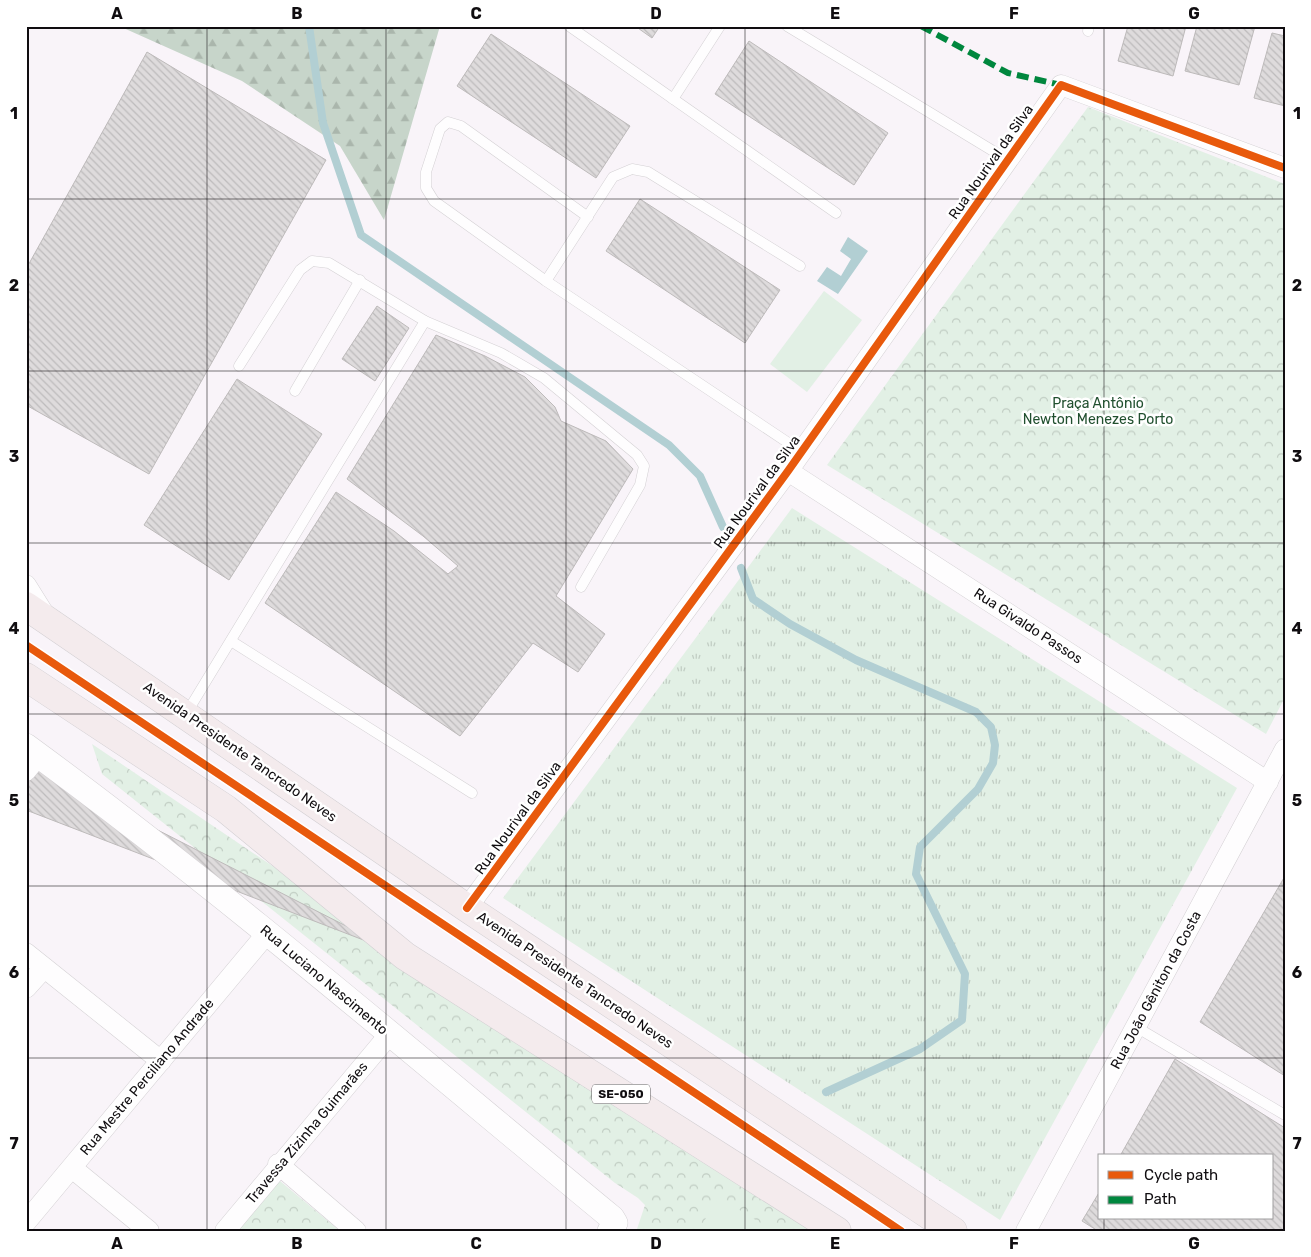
<svg xmlns="http://www.w3.org/2000/svg" width="1311" height="1257" font-family="Rubik,sans-serif">
  <defs>
    <pattern id="grass-tufts" width="24" height="20" patternUnits="userSpaceOnUse" patternTransform="scale(1.25)"><rect width="24" height="20" fill="#e2f0e5"/><path d="M3 7l-1-3M5 7V3M7 7l1-3M15 17l-1-3M17 17v-4M19 17l1-3" fill="none" stroke="#c1cdc3"/></pattern>
    <pattern id="forest-firs" width="22" height="20" patternUnits="userSpaceOnUse" patternTransform="scale(1.25)"><rect width="22" height="20" fill="#c7d5ca"/><path d="M5 1l3.5 6h-7zM16 11l3.5 6h-7z" fill="#aab6ac"/></pattern>
    <pattern id="park-crowns" width="20" height="18" patternUnits="userSpaceOnUse" patternTransform="scale(1.25)"><rect width="20" height="18" fill="#e2f0e5"/><path d="M2 6a3 3 0 1 1 6 0M12 15a3 3 0 1 1 6 0" fill="none" stroke="#c1cdc3"/></pattern>
    <pattern id="building-back-hatch" width="6" height="6" patternUnits="userSpaceOnUse" patternTransform="scale(1.25)"><rect width="6" height="6" fill="#dedbdc"/><path d="M-1 5l2 2M0 0l6 6M5-1l2 2" fill="none" stroke="#bdbbbc"/></pattern>
  </defs>
  <rect width="100%" height="100%" fill="#f9f4f9"/>
  <polygon fill="url(#grass-tufts)" points="792,508 1237,788 1000,1220 503,898"/>
  <polygon fill="url(#forest-firs)" points="119,26 440,26 384,220 340,146 242,81"/>
  <g fill="url(#park-crowns)">
    <polygon points="1088,107 1285,184 1285,697 1266,734 827,465"/>
    <polygon points="92,744 812,1231 637,1229 645,1205 638,1198 615,1183 102,774"/>
    <polygon points="274,1176 340,1231 229,1231"/>
  </g>
  <g fill="#e2f0e5">
    <polygon points="824,291 862,320 807,392 770,364"/>
    <polygon points="719,1197 773,1231 698,1231"/>
  </g>
  <polygon fill="#b2cfd3" points="848,237 868,251 838,294 817,281 827,267 841,276 851,259 840,251"/>
  <g fill="none" stroke-linecap="round" stroke-linejoin="round">
    <g stroke="#b2cfd3" stroke-width="8">
      <polyline points="309,26 323,123 361,235 669,445 700,476 723,527"/>
      <polyline points="741,568 753,599 790,624 856,660 976,712 991,727 995,745 993,763 978,789 920,847 916,874 965,974 962,1020 920,1049 826,1092"/>
    </g>
  </g>
  <g fill="url(#building-back-hatch)" stroke="#bdbaba">
    <polygon points="635,26 660,26 652,38"/>
    <polygon points="1128,26 1186,26 1173,76 1118,61"/>
    <polygon points="1197,26 1255,26 1239,85 1185,71"/>
    <polygon points="1272,33 1285,36 1285,106 1254,98"/>
    <polygon points="491,34 630,126 596,178 457,86"/>
    <polygon points="749,41 888,133 854,185 715,94"/>
    <polygon points="147,52 326,160 149,474 26,405 26,269"/>
    <polygon points="640,199 780,290 745,343 606,251"/>
    <polygon points="377,306 409,328 375,381 342,359"/>
    <polygon points="436,335 485,356 525,377 555,407 561,421 606,441 633,469 556,596 605,634 578,672 533,643 460,736 265,603 336,492 394,531 448,574 458,566 423,536 347,479"/>
    <polygon points="237,379 322,434 229,580 144,525"/>
    <polygon points="26,763 405,956 26,810"/>
    <polygon points="1285,876 1285,1076 1200,1022"/>
    <polygon points="1175,1059 1285,1128 1285,1231 1098,1231 1082,1221 1100,1191 1100,1218 1272,1218 1272,1156 1120,1156"/>
  </g>
  <g fill="none" stroke-linecap="round" stroke-linejoin="round">
    <defs>
      <g id="service">
        <polyline points="569,26 836,213"/>
        <polyline points="787,26 1008,160"/>
        <polyline points="1088,31 1089,26"/>
        <polyline points="673,99 720,26"/>
        <polyline points="588,217 461,126 448,122 440,129 426,172 426,188 434,201 546,281 802,452"/>
        <polyline points="546,281 613,177 632,169 648,172 800,266"/>
        <polyline points="239,366 300,270 312,261 329,263 425,321 501,353 544,378 637,455 644,466 640,485 581,587"/>
        <polyline points="295,391 360,280"/>
        <polyline points="231,641 472,793"/>
        <polyline points="186,714 425,321"/>
        <polyline points="1136,1027 1285,1115"/>
      </g>
      <g id="minor">
        <polyline points="788,471 1268,782"/>
        <polyline points="26,585 46,617"/>
        <polyline points="26,771 39,755"/>
        <polyline points="467,908 788,471 1061,85 1285,168"/>
        <polyline points="26,953 161,1061"/>
        <polyline points="26,988 44,968"/>
        <polyline points="278,1164 356,1231"/>
        <polyline points="72,1168 149,1231"/>
        <polyline points="26,1222 268,932"/>
        <polyline points="225,1231 389,1035"/>
        <polyline points="1026,1231 1285,749"/>
      </g>
      <path id="tertiary" d="M26,746C228,894 418,1058 612,1218L615,1223L610,1231"/>
      <g id="primary">
        <polyline points="26,606 467,908 953,1231"/>
        <polyline points="26,677 226,809 405,956 837,1231"/>
      </g>
    </defs>
    <use href="#service" stroke="#d4d1d4" stroke-width="11"/>
    <use href="#minor" stroke="#d4d1d4" stroke-width="21"/>
    <use href="#tertiary" stroke="#d4d1d4" stroke-width="26"/>
    <use href="#primary" stroke="#d2cfd2" stroke-width="29"/>
    <use href="#service" stroke="#fefdfe" stroke-width="10"/>
    <use href="#minor" stroke="#fefdfe" stroke-width="20"/>
    <use href="#tertiary" stroke="#fefdfe" stroke-width="25"/>
    <use href="#primary" stroke="#f4ebed" stroke-width="28"/>
    <polyline stroke="#00873e" stroke-width="6" stroke-dasharray="12 6" stroke-linecap="butt" points="921,26 1008,73 1061,85"/>
    <defs>
      <g id="cycleway">
        <polyline points="26,645 901,1231"/>
        <polyline points="467,908 788,471 1061,85 1285,168"/>
      </g>
    </defs>
    <use href="#cycleway" stroke="#fff" stroke-width="11"/>
    <use href="#cycleway" stroke="#e8590c" stroke-width="8"/>
  </g>
  <path fill="none" stroke="#100d10" stroke-width="1" stroke-opacity="0.55" d="M207,26V1231M386,26V1231M566,26V1231M745,26V1231M925,26V1231M1104,26V1156M26,199H1285M26,371H1285M26,543H1285M26,714H1285M26,886H1285M26,1058H1285M1104,1218V1231"/>
  <g text-anchor="middle" dominant-baseline="central" stroke-width="5" stroke-linejoin="round" paint-order="stroke">
    <rect fill="#fff" stroke="#585658" stroke-width="1" x="592" y="1084.5" width="58" height="19" rx="4"/>
    <g font-size="12" font-weight="bold" fill="#100d10">
      <text x="621" y="1094">SE-050</text>
    </g>
    <g font-size="14" fill="#100d10" stroke="#fff">
      <text transform="translate(991 162) rotate(-55)">Rua Nourival da Silva</text>
      <text transform="translate(757 492) rotate(-54)">Rua Nourival da Silva</text>
      <text transform="translate(1028 626) rotate(33)">Rua Givaldo Passos</text>
      <text transform="translate(240 752) rotate(35)">Avenida Presidente Tancredo Neves</text>
      <text transform="translate(518 818) rotate(-54)">Rua Nourival da Silva</text>
      <text transform="translate(324 980) rotate(40)">Rua Luciano Nascimento</text>
      <text transform="translate(575 980) rotate(34)">Avenida Presidente Tancredo Neves</text>
      <text transform="translate(1156 990) rotate(-62)">Rua João Gêniton da Costa</text>
      <text transform="translate(147 1077) rotate(-50)">Rua Mestre Perciliano Andrade</text>
      <text transform="translate(307 1133) rotate(-50)">Travessa Zizinha Guimarães</text>
    </g>
    <g font-size="14" fill="#21502f" stroke="#fff">
      <text x="1098" y="403">Praça Antônio<tspan x="1098" dy="16">Newton Menezes Porto</tspan></text>
    </g>
  </g>
  <rect width="1311" height="1257" fill="none" stroke="#ffffff" stroke-width="55"/>
  <rect x="1098" y="1154" width="175" height="65" fill="#ffffff" stroke="#9f9e9f"/>
  <rect x="1108" y="1171" width="25" height="8" fill="#e8590c" stroke="#9f9e9f"/>
  <text x="1144" y="1180" font-size="15" fill="#100d10">Cycle path</text>
  <rect x="1108" y="1196" width="25" height="8" fill="#00873e" stroke="#9f9e9f"/>
  <text x="1144" y="1204" font-size="15" fill="#100d10">Path</text>
  <rect x="28" y="28" width="1256" height="1202" fill="none" stroke="#100d10" stroke-width="2"/>
  <g font-size="16" text-anchor="middle" font-weight="bold" fill="#100d10">
    <text x="117" y="19">A</text>
    <text x="297" y="19">B</text>
    <text x="476" y="19">C</text>
    <text x="656" y="19">D</text>
    <text x="835" y="19">E</text>
    <text x="1014" y="19">F</text>
    <text x="1194" y="19">G</text>
    <text x="14" y="119">1</text>
    <text x="1297" y="119">1</text>
    <text x="14" y="291">2</text>
    <text x="1297" y="291">2</text>
    <text x="14" y="462">3</text>
    <text x="1297" y="462">3</text>
    <text x="14" y="634">4</text>
    <text x="1297" y="634">4</text>
    <text x="14" y="806">5</text>
    <text x="1297" y="806">5</text>
    <text x="14" y="978">6</text>
    <text x="1297" y="978">6</text>
    <text x="14" y="1149">7</text>
    <text x="1297" y="1149">7</text>
    <text x="117" y="1249">A</text>
    <text x="297" y="1249">B</text>
    <text x="476" y="1249">C</text>
    <text x="656" y="1249">D</text>
    <text x="835" y="1249">E</text>
    <text x="1014" y="1249">F</text>
    <text x="1194" y="1249">G</text>
  </g>
</svg>
